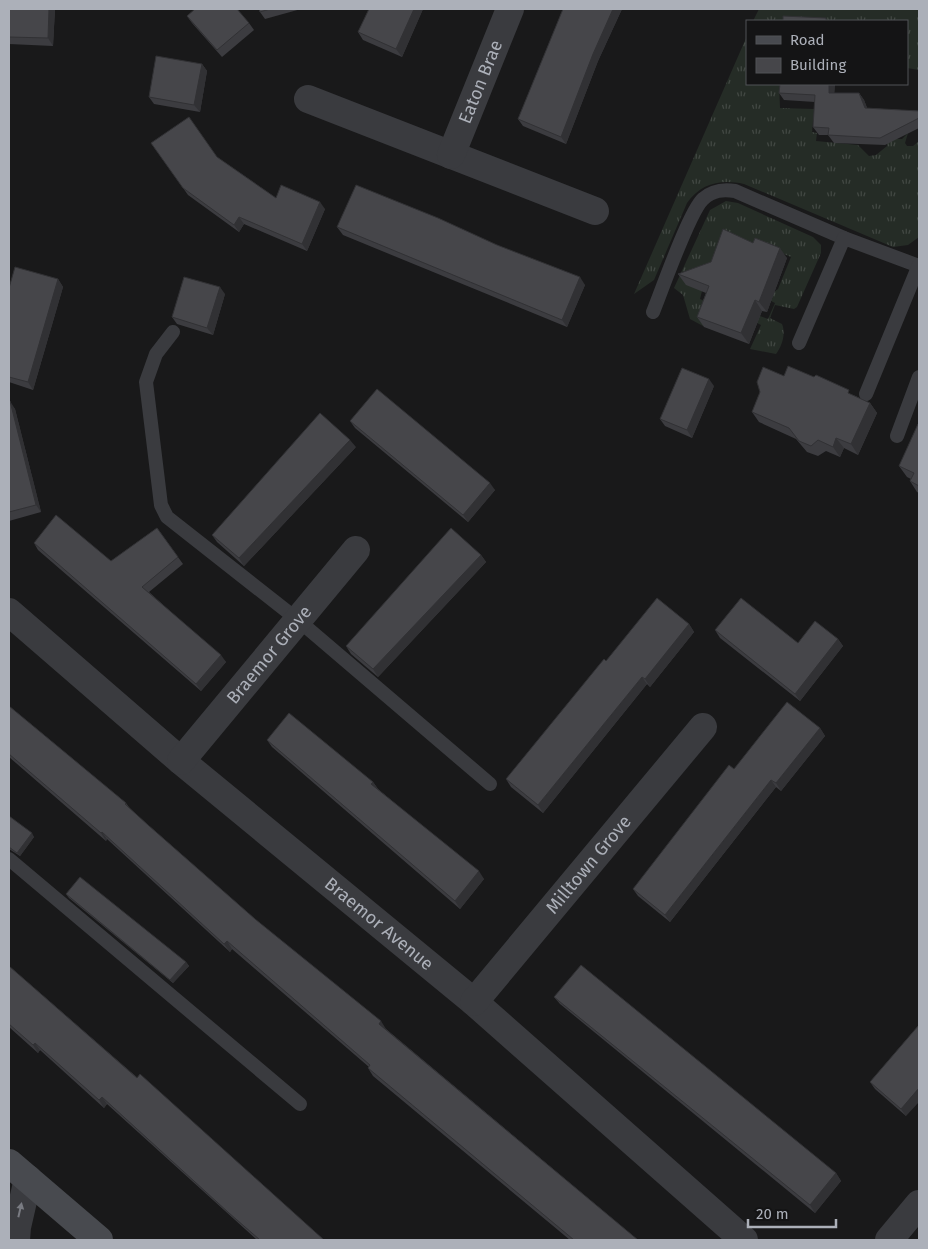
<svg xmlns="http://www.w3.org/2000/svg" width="928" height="1249" font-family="'Fira Sans',sans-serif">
  <defs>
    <pattern id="grass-tufts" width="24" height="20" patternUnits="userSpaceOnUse" patternTransform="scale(1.25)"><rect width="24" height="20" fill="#252c26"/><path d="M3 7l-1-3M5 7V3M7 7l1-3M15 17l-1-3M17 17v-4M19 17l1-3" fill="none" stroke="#424843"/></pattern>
  </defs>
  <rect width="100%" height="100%" fill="#19191a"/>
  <g fill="url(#grass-tufts)">
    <polygon points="759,9 919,9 919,70 907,68 907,21 753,21"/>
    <path d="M747,36V84H779L780,108L814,109L812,132L817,133L816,141L858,145L869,156L876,155L887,146L888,139H902L908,133L905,143L907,146H913L919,141V237L908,245L893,247L744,184C721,179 701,183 687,203L654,280L634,294Z"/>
    <path d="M726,201L738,203L813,237L821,245V253L797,307L794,309L775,305L770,318L782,324C786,334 782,346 776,354L750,349L761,325L749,319L752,313L768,319L775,303L765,298L778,289L791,257L760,244L706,275L700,299L712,304L703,326L690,319L683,295L674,288L710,210Z"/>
  </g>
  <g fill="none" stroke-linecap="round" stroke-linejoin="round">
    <g stroke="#3a3b3f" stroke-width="14">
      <path d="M653,312C662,290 689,212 703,199C713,190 723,189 735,191L844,238"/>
      <polyline points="173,332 156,354 146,382 161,505 167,517 298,620 490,784"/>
      <polyline points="799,343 844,238 919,266"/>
      <polyline points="866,394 919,265"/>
      <polyline points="897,436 919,377"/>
      <polyline points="9,859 300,1104"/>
    </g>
    <g stroke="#3a3b3f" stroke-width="28">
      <polyline points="308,99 595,211"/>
      <path id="s1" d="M451,155L510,9"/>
      <path id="s2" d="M9,612L181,761L474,1002L744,1240"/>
      <path id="s3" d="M181,761L356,550"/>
      <path id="s4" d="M474,1002L703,727"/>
      <polyline points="16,1240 17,1227 28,1179"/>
      <polyline points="889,1240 919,1204"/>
    </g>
    <polyline stroke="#484a4f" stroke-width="28" points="9,1163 99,1240"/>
  </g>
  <g fill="#3c3c40">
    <polygon points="9,9 55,9 53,46 9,44"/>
    <polygon points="259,9 301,9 265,19 260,12"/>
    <polygon points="369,9 423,9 402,57 363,40 358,32"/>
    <polygon points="563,9 622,9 598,61 566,144 523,126 518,119"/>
    <polygon points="187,16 249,23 254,30 222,57 192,23"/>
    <polygon points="202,64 207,71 200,112 154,104 149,97"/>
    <polygon points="780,84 835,84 834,93 859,93 864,100 867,108 919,111 919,128 885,145 834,143 828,135 819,135 813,127 815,102 784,100 779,93"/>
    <polygon points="151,143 217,157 276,198 325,209 307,251 244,224 239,232 188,195"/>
    <polygon points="337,227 497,245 585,285 567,327 343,235"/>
    <polygon points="753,243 787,258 767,312 762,311 749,344 704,327 697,317 706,293 686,285 678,274 711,262"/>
    <polygon points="58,279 63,287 33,390 9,382 9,288"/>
    <polygon points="225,294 213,335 177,324 172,317"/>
    <polygon points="784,376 853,395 870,403 877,413 858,455 844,448 840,457 826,451 818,456 807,452 796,439 759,422 752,412 760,392"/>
    <polygon points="714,386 692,438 665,426 660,419"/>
    <polygon points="9,402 15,409 41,512 9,521"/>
    <polygon points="350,421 495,490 468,522 355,428"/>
    <polygon points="919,425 919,493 917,492 910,481 911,479 907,477 899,466"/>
    <polygon points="356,447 244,566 217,542 212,535"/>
    <polygon points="157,528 183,564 149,592 226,662 201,691 38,550 34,543 111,561"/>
    <polygon points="481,555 486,562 378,677 351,654 346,646"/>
    <polygon points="689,624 694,632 650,687 647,684 543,813 511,787 506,779 606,661"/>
    <polygon points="715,630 798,643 838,639 843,646 800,701 720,638"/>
    <polygon points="9,706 126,803 131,810 255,919 386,1029 638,1240 570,1240 373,1076 368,1068 369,1067 232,949 230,952 107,839 106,841 9,757"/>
    <polygon points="820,728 825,736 781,791 776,787 670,922 638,896 633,889 734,769"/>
    <polygon points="267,740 373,782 378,789 484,879 460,909 272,747"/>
    <polygon points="9,816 34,837 20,856 9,849"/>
    <polygon points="66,894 186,962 189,966 173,983 69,898"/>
    <polygon points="9,966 324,1240 257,1240 107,1104 104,1108 40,1050 38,1053 9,1027"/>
    <polygon points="554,997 836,1173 841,1181 815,1213 560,1004"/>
    <polygon points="919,1025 906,1116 875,1089 870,1082"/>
  </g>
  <g fill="#313134">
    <polygon points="49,9 55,9 53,46 48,38"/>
    <polygon points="414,9 423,9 402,57 396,49"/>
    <polygon points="613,9 622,9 598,61 566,144 561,137 593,54"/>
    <polygon points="202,64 207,71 200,112 194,105"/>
    <polygon points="829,84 835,84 834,100 829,93"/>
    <polygon points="859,93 864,100 870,115 865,108"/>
    <polygon points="320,202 325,209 307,251 302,244"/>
    <polygon points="239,217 244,224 239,232 234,225"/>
    <polygon points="780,248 787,258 767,312 759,302"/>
    <polygon points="580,277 585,285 567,327 562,320"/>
    <polygon points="58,279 63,287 33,390 28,382"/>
    <polygon points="220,287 225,294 213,335 207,328"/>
    <polygon points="755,300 762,311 749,344 741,333"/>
    <polygon points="709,379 714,386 692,438 687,430"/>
    <polygon points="10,401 15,409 41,512 36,505"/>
    <polygon points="870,403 877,413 858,455 851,444"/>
    <polygon points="836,438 844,448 840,457 833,447"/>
    <polygon points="350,440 356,447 244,566 239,558"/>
    <polygon points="490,483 495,490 468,522 463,515"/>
    <polygon points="481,555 486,562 378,677 373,669"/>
    <polygon points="689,624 694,632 650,687 645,679"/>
    <polygon points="838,639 843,646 800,701 795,694"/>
    <polygon points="221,655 226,662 201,691 196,684"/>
    <polygon points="642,677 647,684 543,813 538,805"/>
    <polygon points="820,728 825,736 781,791 776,783"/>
    <polygon points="771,780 776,787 670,922 665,915"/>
    <polygon points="373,782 378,789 376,791 371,784"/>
    <polygon points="102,832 107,839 106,841 101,833"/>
    <polygon points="32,833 34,837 20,856 17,853"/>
    <polygon points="479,871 484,879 460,909 455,901"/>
    <polygon points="227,941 232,949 230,952 224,944"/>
    <polygon points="186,962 189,966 173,983 170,980"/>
    <polygon points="381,1021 386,1029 384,1031 379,1024"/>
    <polygon points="35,1043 40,1050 38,1053 33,1045"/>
    <polygon points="919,1088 919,1102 906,1116 901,1109"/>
    <polygon points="102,1097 107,1104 104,1108 99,1100"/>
    <polygon points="836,1173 841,1181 815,1213 810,1205"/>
  </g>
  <g fill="#46464a" stroke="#313134">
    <polygon points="9,9 49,9 48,38 9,37"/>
    <polygon points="195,9 237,9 249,23 217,50 187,16"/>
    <polygon points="259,9 270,9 260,12"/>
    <polygon points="369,9 414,9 396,49 358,32"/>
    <polygon points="563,9 613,9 593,54 561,137 518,119"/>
    <polygon points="783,16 826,18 826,21 783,21"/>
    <polygon points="156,56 202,64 194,105 149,97"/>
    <polygon points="780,84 829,84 829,93 859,93 865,108 919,111 919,118 880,138 828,135 829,128 813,127 815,95 779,93"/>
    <polygon points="189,117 217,157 276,198 281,185 320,202 302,244 239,217 234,225 183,188 151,143"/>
    <polygon points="356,185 438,218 497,245 580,277 562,320 337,227"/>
    <polygon points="723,229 753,243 755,238 780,248 759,302 755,300 741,333 697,317 709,286 678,274 711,262"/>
    <polygon points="15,267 58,279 28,382 9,377 9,288"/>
    <polygon points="184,277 220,287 207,328 172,317"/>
    <polygon points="788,366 814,377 816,375 849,390 848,393 870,403 851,444 836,438 833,447 818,440 811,446 799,441 789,428 752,412 760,392 757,382 763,367 784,376"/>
    <polygon points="682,368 709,379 687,430 660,419"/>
    <polygon points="377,389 490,483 463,515 350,421"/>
    <polygon points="10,401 36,505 9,512 9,402"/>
    <polygon points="320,413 350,440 239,558 212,535"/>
    <polygon points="918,424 919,425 919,486 910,481 914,473 899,466"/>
    <polygon points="56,515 111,561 157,528 178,557 142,587 221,655 196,684 34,543"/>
    <polygon points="451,528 481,555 373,669 346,646"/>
    <polygon points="657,598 689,624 645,679 642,677 538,805 506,779 604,659 606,661"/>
    <polygon points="741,598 798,643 815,621 838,639 795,694 715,630"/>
    <polygon points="787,702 820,728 776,783 771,780 665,915 633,889 729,765 734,769"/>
    <polygon points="9,706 126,803 125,804 148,825 255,919 381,1021 379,1024 638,1240 574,1240 368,1068 370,1065 227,941 224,944 102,832 101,833 9,754"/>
    <polygon points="289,713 373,782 371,784 479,871 455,901 267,740"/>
    <polygon points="9,816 32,833 17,853 9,847"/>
    <polygon points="80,877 186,962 170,980 66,894"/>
    <polygon points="581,965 836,1173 810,1205 554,997"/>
    <polygon points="9,966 137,1078 140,1074 324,1240 260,1240 229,1213 102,1097 99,1100 35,1043 33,1045 9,1024"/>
    <polygon points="919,1025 919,1088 901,1109 870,1082"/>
  </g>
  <defs><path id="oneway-solid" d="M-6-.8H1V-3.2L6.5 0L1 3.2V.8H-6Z" transform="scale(1.25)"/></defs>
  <use fill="#797b82" href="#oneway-solid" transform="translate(20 1210) rotate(-77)"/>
  <g text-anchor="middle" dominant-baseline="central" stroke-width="4.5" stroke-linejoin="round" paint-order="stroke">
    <g font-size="18" fill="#acb0b9" stroke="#141415">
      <text stroke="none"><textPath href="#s1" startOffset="79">Eaton Brae</textPath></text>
      <text stroke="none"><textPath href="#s3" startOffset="138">Braemor Grove</textPath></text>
      <text stroke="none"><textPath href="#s4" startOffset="179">Milltown Grove</textPath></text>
      <text stroke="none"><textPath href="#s2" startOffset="484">Braemor Avenue</textPath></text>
    </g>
  </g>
  <rect width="928" height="1249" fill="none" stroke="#acb0b9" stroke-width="20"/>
  <rect x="746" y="20" width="162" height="65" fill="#141415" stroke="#515257"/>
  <rect x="756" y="36" width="25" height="8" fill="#484a4f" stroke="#515257"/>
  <text x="790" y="45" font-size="15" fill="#acb0b9">Road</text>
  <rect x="756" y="58" width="25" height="15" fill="#46464a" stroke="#515257"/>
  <text x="790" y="70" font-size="15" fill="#acb0b9">Building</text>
  <path d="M748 1219v8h88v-8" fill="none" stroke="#acb0b9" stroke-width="2.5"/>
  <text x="756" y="1219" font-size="15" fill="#acb0b9" stroke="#141415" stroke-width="4" paint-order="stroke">20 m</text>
</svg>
